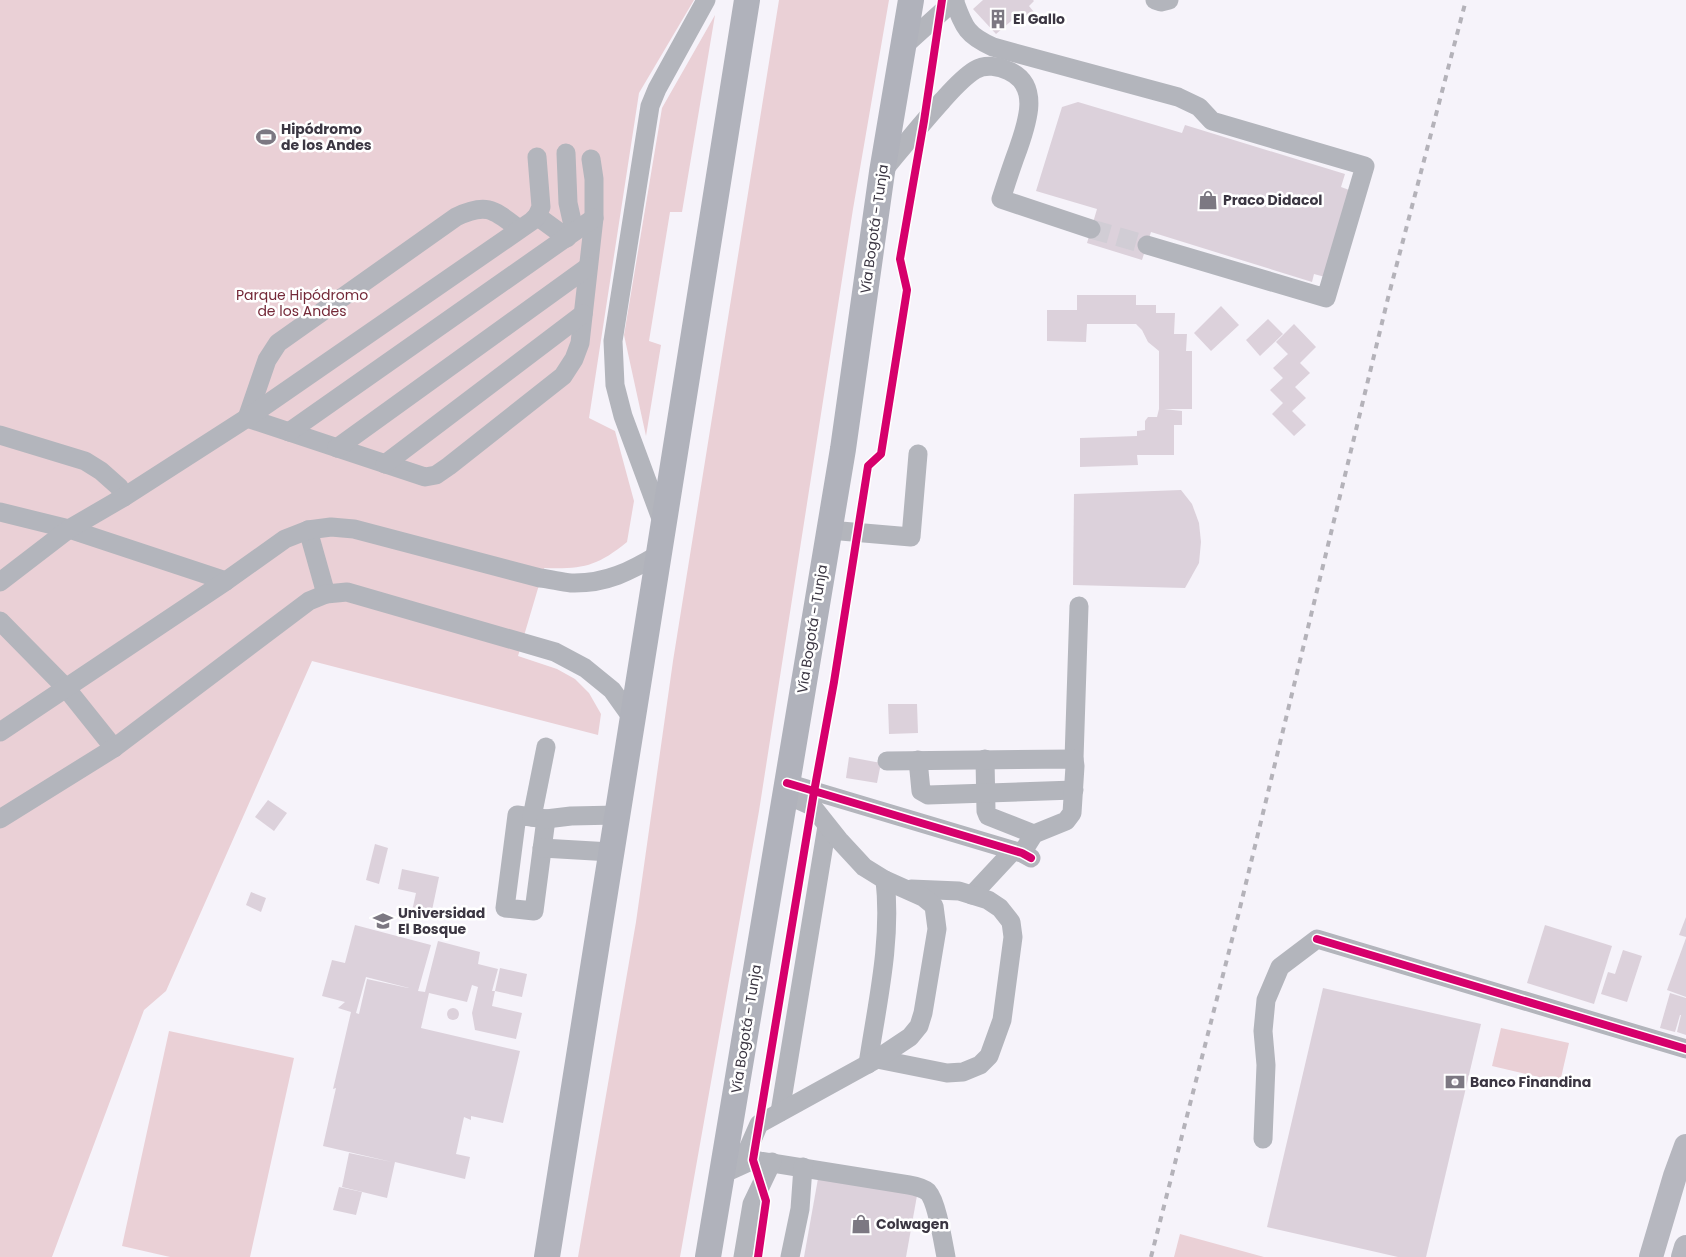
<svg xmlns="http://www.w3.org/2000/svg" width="1686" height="1257" font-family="Poppins,sans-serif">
  <rect width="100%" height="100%" fill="#f6f3fa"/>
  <g fill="#ead0d6">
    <path d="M0,0H694L639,93L589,418L615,431L634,501L627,542C596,567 583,569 544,568L518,656L557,669L575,679L589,693L601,714L598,735L312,661L166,991L144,1010L52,1257H0Z"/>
    <polygon points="779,0 889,0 853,209 759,811 680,1257 578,1257 636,922 673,661"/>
    <polygon points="715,15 682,212 670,212 649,341 661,345 646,436 624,335 662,108"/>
    <polygon points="1501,1028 1569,1043 1560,1082 1492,1066"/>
    <polygon points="169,1031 294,1058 250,1257 170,1257 122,1246"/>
    <polygon points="1180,1234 1264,1257 1174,1257"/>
  </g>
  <g fill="#dcd1db" fill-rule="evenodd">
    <polygon points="983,0 1033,0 1034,1 1029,6 1034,12 1022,23 1017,16 996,34 973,9"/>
    <polygon points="1078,102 1182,133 1185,125 1345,174 1341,187 1352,191 1325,277 1314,274 1312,282 1151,232 1142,260 1087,243 1097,209 1036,191 1062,107"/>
    <polygon points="1077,295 1136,295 1136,305 1156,305 1156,313 1175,313 1174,334 1187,334 1186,351 1192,351 1192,409 1164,409 1182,411 1182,425 1174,425 1174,455 1137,455 1138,465 1080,467 1080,438 1137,436 1137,431 1145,430 1145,421 1148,417 1157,417 1159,409 1159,351 1148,342 1142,330 1136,324 1087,324 1086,342 1047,341 1047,310 1077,310"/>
    <polygon points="1221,306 1239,325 1211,351 1194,333"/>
    <polygon points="1268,319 1283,334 1260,356 1246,340"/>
    <polygon points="1294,324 1316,347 1300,363 1310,373 1295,387 1306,398 1292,411 1306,425 1294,436 1272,414 1283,403 1270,390 1283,378 1273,368 1288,354 1276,342"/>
    <polygon points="1181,490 1192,504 1199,523 1201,542 1199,563 1185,588 1073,585 1074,494"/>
    <polygon points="888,704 917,704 918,733 889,734"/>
    <polygon points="849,757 881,763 877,783 846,778"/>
    <polygon points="268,800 287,813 274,831 255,817"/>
    <polygon points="375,844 388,848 379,884 366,880"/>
    <polygon points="402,869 439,877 431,915 412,911 416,893 398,889"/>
    <polygon points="251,892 266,898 261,912 246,905"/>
    <polygon points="1686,917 1686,937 1679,935"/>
    <path d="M355,925L431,945L418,991L425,992L438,941L480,952L478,964L498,969L492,991H495L492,1006L522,1013L516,1039L475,1030L472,1013L478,987L472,985L467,1002L429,993L421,1028L520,1051L503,1123L471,1116V1120L464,1117L456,1154L470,1157L465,1179L395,1162L387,1198L342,1187L349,1153L392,1162L323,1146L336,1088L333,1089L351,1012L338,1008L345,1002L322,996L332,960L345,963ZM366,977L409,988H408L367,979L359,1014L356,1013Z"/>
    <polygon points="1545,925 1612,946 1594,1004 1527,983"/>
    <polygon points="1686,938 1686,997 1667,990"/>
    <polygon points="1623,950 1642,956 1627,1002 1601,994 1608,972 1615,974"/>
    <polygon points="500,968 527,974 522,997 495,991"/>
    <polygon points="1323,988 1481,1024 1426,1257 1398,1257 1267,1227"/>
    <polygon points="1670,993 1686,998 1686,1035 1677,1032 1681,1015 1680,1015 1675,1032 1660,1028"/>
    <circle cx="453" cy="1014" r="6"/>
    <polygon points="819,1173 918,1190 906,1257 804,1257"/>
    <polygon points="339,1187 362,1192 356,1215 333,1210"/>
  </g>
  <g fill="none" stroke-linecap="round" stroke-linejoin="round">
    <polyline stroke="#d1cdd5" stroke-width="19" stroke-dasharray="19 9" stroke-linecap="butt" points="1091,229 1147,245"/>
    <g stroke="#b3b5bc" stroke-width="19">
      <path d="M954,0C964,27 966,35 993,47L1178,97L1199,107L1212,121L1365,166L1326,298L1147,245"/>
      <polyline points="1155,0 1161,2 1169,0"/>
      <polyline points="904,46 955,0"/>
      <polyline points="566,153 568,203 574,230"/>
      <path d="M883,171C902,148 921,124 942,101C952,90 962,78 975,70C985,64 999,66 1009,71C1042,86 1026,126 1017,152C1011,168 1006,184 1001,199L1091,229"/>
      <polyline points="537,216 567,238"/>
      <path d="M519,229C494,210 487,202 456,217L278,343L267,360L247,418L425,477L436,475L449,466L563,376L574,359L580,343L594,218V179L591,159"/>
      <polyline points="289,432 594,218"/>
      <polyline points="0,435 85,461 101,471 119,487 124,497"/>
      <polyline points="337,448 588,267"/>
      <polyline points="385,464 583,314"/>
      <polyline points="0,512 69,529 226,581"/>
      <polyline points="663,524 623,416 615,385 613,341 650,106 657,89 706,0"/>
      <polyline points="308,530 326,594"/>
      <polyline points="829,530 911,537 918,454"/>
      <polyline points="0,582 69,529 124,497 247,418 532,221 537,216 541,207 537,157"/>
      <polyline points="0,621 66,688 114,748"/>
      <path d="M0,732L226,581L285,539L308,530L331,527L354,529L540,578C550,579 561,582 571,583C606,584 631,571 659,554"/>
      <polyline points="985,759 986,811 988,816 1034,834"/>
      <polyline points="1074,759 1079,606"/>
      <polyline points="918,760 921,791 928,795 1074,790"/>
      <polyline points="887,761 1074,759 1075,766 1072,813 1066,821 1034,834 1022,853"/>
      <polyline points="787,783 1022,853 1031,858"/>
      <polygon points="517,815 546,819 534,911 505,908"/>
      <polyline points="532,817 546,747"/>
      <polyline points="0,819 114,748 309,601 326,594 347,592 555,652 585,668 612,690 632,718"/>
      <polyline points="546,819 571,816 617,815"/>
      <polyline points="542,848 611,852"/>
      <polyline points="972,895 1013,851"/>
      <polyline points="877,1059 947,1073 963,1072 980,1065 989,1056 1002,1020 1013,937 1011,922 1000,908 988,900 959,891 911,889"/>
      <path d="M868,1064C877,1004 892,941 885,880"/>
      <polyline points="780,1112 827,826"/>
      <polyline points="1263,1139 1266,1065 1263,1031 1266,1000 1280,967 1317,939 1686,1049"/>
      <path d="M731,1170L753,1160L909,1185C915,1186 923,1188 928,1192C937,1202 943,1242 946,1257"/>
      <polyline points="723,1173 748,1149 759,1124 877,1059 910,1037 919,1026 923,1013 937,929 934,906 923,897 885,880 864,867 839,840 812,806 785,794"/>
      <polyline points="743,1257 752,1204 772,1162"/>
      <polyline points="790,1257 800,1209 803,1167"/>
    </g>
    <g stroke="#b6b7bf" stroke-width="24">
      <polyline points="1651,1257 1675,1176 1686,1146"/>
      <polyline points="1683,1257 1686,1247"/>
    </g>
    <g stroke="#b0b2bb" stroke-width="26">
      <polyline points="547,1257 747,0"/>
      <polyline points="708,1257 843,449 882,172 911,0"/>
    </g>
    <polyline stroke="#b4b2b9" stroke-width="4" stroke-dasharray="6 6" stroke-linecap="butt" points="1151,1257 1238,916 1388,298 1466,0"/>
    <defs>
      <g id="cycleway">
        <polyline points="787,783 1022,853 1031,858"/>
        <polyline points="1317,939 1686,1049"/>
        <polyline points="758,1257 766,1201 753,1160 814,792 834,682 868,466 881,454 907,290 900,259 924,121 942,0"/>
      </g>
    </defs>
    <use href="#cycleway" stroke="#fff" stroke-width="11"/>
    <use href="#cycleway" stroke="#d6006c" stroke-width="8"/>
  </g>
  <defs>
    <symbol id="building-bare" viewBox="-9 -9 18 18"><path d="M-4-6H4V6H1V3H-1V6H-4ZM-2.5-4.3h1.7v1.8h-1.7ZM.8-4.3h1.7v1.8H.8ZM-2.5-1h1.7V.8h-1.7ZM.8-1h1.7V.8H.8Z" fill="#7c7882" stroke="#fff" stroke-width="2.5" paint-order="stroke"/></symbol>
    <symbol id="stadium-bare" viewBox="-9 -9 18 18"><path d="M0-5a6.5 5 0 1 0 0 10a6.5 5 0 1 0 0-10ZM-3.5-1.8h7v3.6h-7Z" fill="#7c7882" stroke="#fff" stroke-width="2.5" paint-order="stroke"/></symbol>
    <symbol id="shop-bare" viewBox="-9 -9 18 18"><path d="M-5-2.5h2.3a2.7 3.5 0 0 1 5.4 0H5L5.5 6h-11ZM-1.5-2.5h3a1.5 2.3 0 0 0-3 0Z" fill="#7c7882" stroke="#fff" stroke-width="2.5" paint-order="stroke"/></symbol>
    <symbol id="university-bare" viewBox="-9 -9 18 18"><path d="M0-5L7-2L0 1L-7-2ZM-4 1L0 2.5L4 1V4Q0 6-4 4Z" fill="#7c7882" stroke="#fff" stroke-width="2.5" paint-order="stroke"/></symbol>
    <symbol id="bank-bare" viewBox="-9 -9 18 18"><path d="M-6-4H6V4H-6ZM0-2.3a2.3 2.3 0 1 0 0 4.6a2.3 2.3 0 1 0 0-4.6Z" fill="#7c7882" stroke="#fff" stroke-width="2.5" paint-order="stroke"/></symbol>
  </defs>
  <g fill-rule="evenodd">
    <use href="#building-bare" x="984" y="5" width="28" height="28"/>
    <use href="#stadium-bare" x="252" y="123" width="28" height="28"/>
    <use href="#shop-bare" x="1194" y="186" width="28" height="28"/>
    <use href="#university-bare" x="369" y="907" width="28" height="28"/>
    <use href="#bank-bare" x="1441" y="1068" width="28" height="28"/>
    <use href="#shop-bare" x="847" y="1210" width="28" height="28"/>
  </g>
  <g text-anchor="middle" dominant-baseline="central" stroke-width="5" stroke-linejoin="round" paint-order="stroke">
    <g font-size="14" font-weight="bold" fill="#3b3642" stroke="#fff" text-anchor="start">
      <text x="1013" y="19">El Gallo</text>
      <text x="281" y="129">Hipódromo<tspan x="281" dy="16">de los Andes</tspan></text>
      <text x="1223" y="200">Praco Didacol</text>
      <text x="398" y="913">Universidad<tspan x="398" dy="16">El Bosque</tspan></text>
      <text x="1470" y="1082">Banco Finandina</text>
      <text x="876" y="1224">Colwagen</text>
    </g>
    <g font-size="14" fill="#3b3642" stroke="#fff">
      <text transform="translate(874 229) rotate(-82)">Vía Bogotá - Tunja</text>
      <text transform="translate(812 629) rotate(-81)">Vía Bogotá - Tunja</text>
      <text transform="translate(746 1029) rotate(-81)">Vía Bogotá - Tunja</text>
    </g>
    <g font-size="14" fill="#742938" stroke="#fff">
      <text x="302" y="295">Parque Hipódromo<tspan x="302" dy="16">de los Andes</tspan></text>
    </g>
  </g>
</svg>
